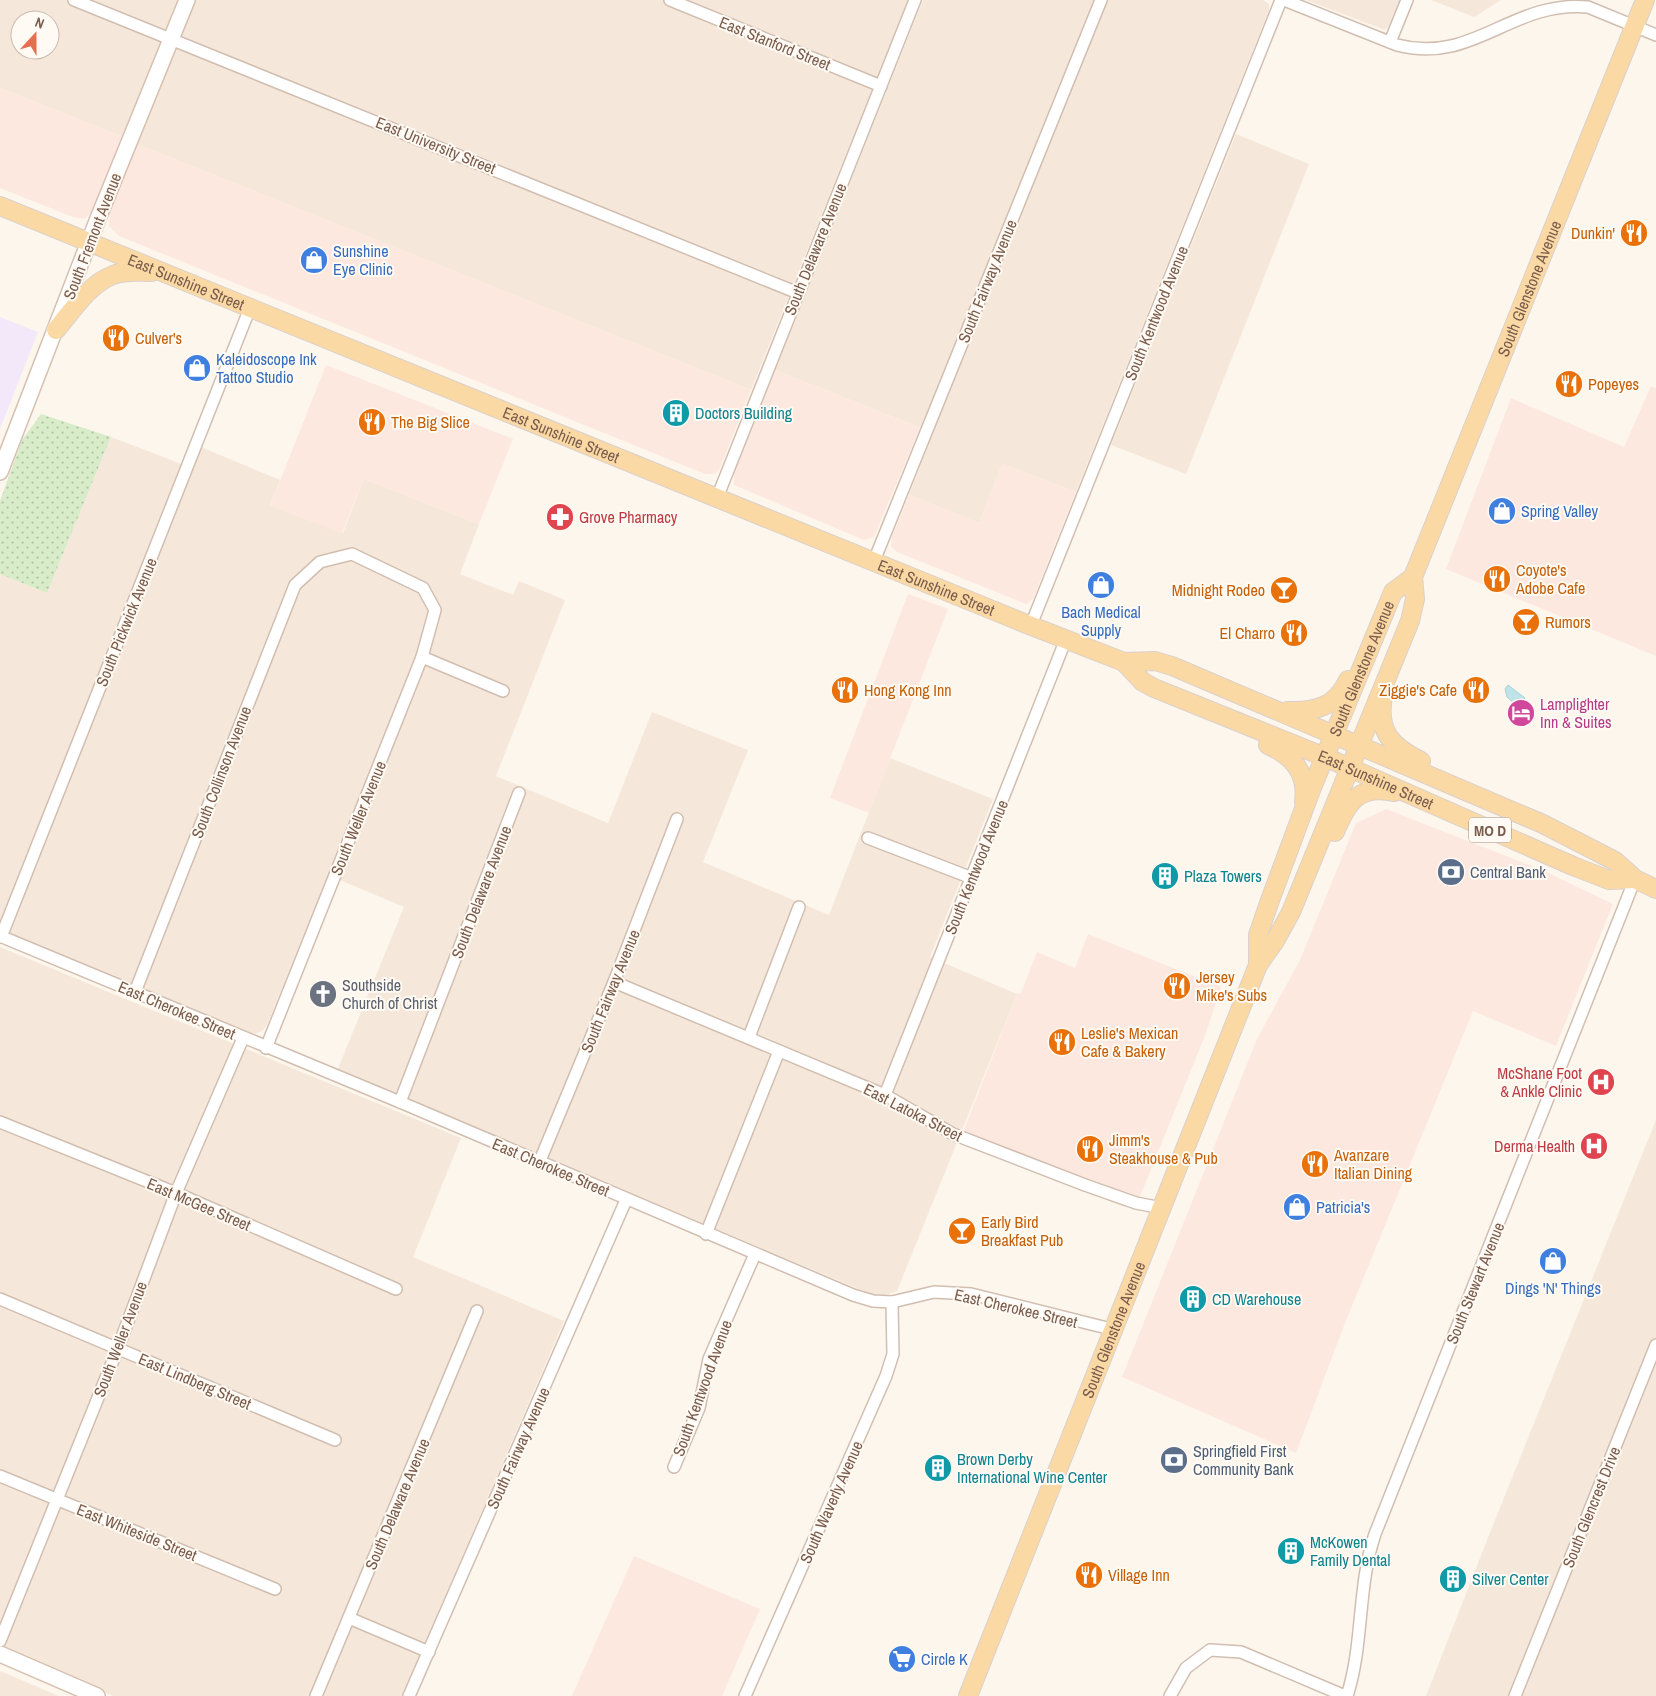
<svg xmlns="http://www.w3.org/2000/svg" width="1656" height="1696" font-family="'Archivo Narrow',sans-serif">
  <defs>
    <pattern id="grass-dots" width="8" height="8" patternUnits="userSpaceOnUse" patternTransform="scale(1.25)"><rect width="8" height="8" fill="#d8ecc9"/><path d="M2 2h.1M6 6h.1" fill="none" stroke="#b4c2a5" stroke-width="1.8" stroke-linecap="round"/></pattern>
  </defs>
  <rect width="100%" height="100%" fill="#fdf6ec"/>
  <g fill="#f5e8da" fill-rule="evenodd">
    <path d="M0,0H178L123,137L0,88ZM20,20H50V50H20Z"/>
    <polygon points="195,0 908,0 751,390 137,144"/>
    <polygon points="923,0 1263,0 1269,4 1269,10 1076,492 1002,464 979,523 909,495 933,433 775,370"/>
    <polygon points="1306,0 1400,0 1389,25 1385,30"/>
    <polygon points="1431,0 1501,0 1474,17"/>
    <polygon points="1236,134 1309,164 1186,474 1111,445"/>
    <polygon points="111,437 192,468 201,447 280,480 270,505 343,533 364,479 479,524 460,574 513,595 519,581 565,600 496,776 608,823 652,712 748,750 703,862 829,915 890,758 993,799 930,957 1017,994 897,1291 886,1295 872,1294 859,1289 337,1071 404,907 328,875 267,1025 262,1031 255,1034 246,1033 0,929 0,574 47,593"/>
    <polygon points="0,947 461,1138 413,1257 564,1321 402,1696 113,1696 0,1648"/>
    <polygon points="1656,1120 1656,1696 1426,1696 1489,1535"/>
    <polygon points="0,1671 59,1696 0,1696"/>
  </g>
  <g fill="#fde8e0">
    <polygon points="0,88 123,137 94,210 84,219 73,217 0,188"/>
    <polygon points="137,144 751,390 719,470 715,474 705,474 119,236 109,226 110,209"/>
    <polygon points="326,365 513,439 479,524 364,479 342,533 270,506"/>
    <polygon points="775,370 920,428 874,537 864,540 734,485 734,472"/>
    <polygon points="1651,386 1656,388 1656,656 1446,569 1511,398 1624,447"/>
    <polygon points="1002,464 1076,492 1033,599 1026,604 897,552 891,546 892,537 909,495 979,523"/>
    <polygon points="908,594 948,609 869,813 830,798"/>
    <polygon points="1386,809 1542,870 1613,904 1556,1046 1473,1011 1345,1323 1296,1453 1122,1377 1257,1039 1300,960 1356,823"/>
    <polygon points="1088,934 1221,987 1206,1033 1135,1209 1119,1205 960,1140 1017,994 1021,993 1037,952 1075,968"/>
    <polygon points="634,1556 760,1609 722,1696 572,1696"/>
  </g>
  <polygon fill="#f3e8fa" points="0,317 38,332 0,429"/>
  <polygon fill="url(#grass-dots)" points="41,414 111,437 47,593 0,574 0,501 22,440"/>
  <polygon fill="#bfe3e8" stroke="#a5d3da" points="1508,685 1525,698 1517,706 1507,697 1505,689"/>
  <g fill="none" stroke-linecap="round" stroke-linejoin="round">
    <defs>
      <g id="street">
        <polyline points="74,0 798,293"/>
        <polyline points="670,0 881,86"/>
        <path d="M1284,0L1397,45C1474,65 1511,0 1588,7L1656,35"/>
        <polyline points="1390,42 1407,0"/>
        <polyline points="717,498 915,0"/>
        <polyline points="874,561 1101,0"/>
        <polyline points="1031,625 1281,0"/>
        <polyline points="422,657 503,691"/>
        <polyline points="868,838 972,878"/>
        <polyline points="0,936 400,1102 853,1295 873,1301 892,1302 934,1292 971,1294 1115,1330"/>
        <polyline points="1,937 250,308"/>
        <polyline points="614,982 885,1095 953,1134 1085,1185 1136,1203 1162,1208"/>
        <polyline points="135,992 295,585 320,562 352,554 423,588 435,610 422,657 266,1048"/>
        <polyline points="749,1037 799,907"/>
        <polyline points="885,1095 1066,639"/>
        <polyline points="400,1102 519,793"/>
        <polyline points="0,1122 176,1193 396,1289"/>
        <polyline points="539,1163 614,982 677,819"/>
        <polyline points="706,1234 779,1051"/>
        <polyline points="0,1299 335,1440"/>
        <polyline points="674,1467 699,1408 709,1359 755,1254"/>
        <polyline points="0,1476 275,1589"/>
        <polyline points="349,1618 429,1652"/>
        <polyline points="0,1641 118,1348 176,1193 243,1038"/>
        <polyline points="316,1696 477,1311"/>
        <polyline points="409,1696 626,1200"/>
        <polyline points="745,1696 886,1376 893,1354 892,1302"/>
        <polyline points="1170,1696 1186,1668 1210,1650 1241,1652 1345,1696"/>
        <path d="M1347,1696C1364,1643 1357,1587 1375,1534L1635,879"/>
        <polyline points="1515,1696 1656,1345"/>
      </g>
      <g id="secondary">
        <polyline points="0,472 97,221 187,0"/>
        <polyline points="0,1654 97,1696"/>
      </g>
      <g id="primary">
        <path id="s1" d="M0,206L1029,625L1124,662L1155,661L1172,666L1543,824L1615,861L1635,879L1656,889"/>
        <path d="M56,330C72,311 89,284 113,275C125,270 139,272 152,272"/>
        <path id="s2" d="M1124,662L1143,682L1154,688L1325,757L1573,866L1609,880L1635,879"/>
        <path d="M1383,696C1377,731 1390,746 1421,761"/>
        <path d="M1287,711C1315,712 1336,707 1348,680"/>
        <path d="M1268,745C1293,756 1308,773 1304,802"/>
        <path d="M1335,832C1347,803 1358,784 1394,792"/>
        <path id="s3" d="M1258,965V935L1269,903L1311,790L1393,592L1413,577"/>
        <path id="s4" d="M968,1696L1258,965L1275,941L1291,912L1410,621L1415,599L1413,577L1645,0"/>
      </g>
    </defs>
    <use href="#street" stroke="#d1beb0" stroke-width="14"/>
    <use href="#secondary" stroke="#d6c0b0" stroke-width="18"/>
    <use href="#primary" stroke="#dad1cd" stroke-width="20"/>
    <use href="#street" stroke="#fff" stroke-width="11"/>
    <use href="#secondary" stroke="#fff" stroke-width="15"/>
    <use href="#primary" stroke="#fbd9a5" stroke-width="18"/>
  </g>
  <defs>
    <symbol id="restaurant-disc" viewBox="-11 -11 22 22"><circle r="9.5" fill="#e8710a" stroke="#fffaf3"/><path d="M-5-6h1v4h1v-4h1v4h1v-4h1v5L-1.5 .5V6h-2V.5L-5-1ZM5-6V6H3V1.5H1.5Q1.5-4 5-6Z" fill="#fff"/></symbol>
    <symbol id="shop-disc" viewBox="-11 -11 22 22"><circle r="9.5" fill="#3f7fe0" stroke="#fffaf3"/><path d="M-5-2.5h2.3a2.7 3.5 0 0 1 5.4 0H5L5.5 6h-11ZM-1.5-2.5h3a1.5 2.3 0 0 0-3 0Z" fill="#fff"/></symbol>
    <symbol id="building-disc" viewBox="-11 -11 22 22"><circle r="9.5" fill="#0f9aa8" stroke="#fffaf3"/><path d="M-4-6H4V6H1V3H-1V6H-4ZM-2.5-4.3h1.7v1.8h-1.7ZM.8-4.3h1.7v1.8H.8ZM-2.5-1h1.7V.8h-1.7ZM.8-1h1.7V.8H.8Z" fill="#fff"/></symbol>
    <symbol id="pharmacy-disc" viewBox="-11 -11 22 22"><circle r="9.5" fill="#e0444e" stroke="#fffaf3"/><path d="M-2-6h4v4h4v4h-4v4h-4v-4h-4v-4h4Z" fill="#fff"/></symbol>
    <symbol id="bar-disc" viewBox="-11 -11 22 22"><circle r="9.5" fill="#e8710a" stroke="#fffaf3"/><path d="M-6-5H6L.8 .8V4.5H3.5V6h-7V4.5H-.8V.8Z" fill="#fff"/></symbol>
    <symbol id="hotel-disc" viewBox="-11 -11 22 22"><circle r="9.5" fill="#d1479c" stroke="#fffaf3"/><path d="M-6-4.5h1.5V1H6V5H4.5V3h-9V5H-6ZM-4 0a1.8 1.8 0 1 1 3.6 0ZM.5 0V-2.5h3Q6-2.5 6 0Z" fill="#fff"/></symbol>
    <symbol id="bank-disc" viewBox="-11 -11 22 22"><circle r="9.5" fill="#5c6f8a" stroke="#fffaf3"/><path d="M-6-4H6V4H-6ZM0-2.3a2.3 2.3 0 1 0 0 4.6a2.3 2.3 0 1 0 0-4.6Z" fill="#fff"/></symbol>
    <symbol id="church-disc" viewBox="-11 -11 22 22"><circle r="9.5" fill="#6b7280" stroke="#fffaf3"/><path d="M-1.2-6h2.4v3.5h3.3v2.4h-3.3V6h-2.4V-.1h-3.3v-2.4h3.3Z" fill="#fff"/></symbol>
    <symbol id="hospital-disc" viewBox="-11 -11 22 22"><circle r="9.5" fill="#e0444e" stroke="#fffaf3"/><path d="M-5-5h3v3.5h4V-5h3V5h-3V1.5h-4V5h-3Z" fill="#fff"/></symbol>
    <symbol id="supermarket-disc" viewBox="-11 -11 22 22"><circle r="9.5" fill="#3f7fe0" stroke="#fffaf3"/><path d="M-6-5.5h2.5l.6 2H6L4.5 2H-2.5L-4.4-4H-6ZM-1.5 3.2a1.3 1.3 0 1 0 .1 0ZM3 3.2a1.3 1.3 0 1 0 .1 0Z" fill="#fff"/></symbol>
  </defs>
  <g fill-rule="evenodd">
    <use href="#restaurant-disc" x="1618" y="217" width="32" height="32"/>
    <use href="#shop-disc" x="298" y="244" width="32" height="32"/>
    <use href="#restaurant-disc" x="100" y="322" width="32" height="32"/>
    <use href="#shop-disc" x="181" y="352" width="32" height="32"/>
    <use href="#restaurant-disc" x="1553" y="368" width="32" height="32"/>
    <use href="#building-disc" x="660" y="397" width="32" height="32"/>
    <use href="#restaurant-disc" x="356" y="406" width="32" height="32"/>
    <use href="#shop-disc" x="1486" y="495" width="32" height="32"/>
    <use href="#pharmacy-disc" x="544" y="501" width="32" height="32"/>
    <use href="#restaurant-disc" x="1481" y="563" width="32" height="32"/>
    <use href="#shop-disc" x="1085" y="569" width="32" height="32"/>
    <use href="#bar-disc" x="1268" y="574" width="32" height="32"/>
    <use href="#bar-disc" x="1510" y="606" width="32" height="32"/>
    <use href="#restaurant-disc" x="1278" y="617" width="32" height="32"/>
    <use href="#restaurant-disc" x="829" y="674" width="32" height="32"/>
    <use href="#restaurant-disc" x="1460" y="674" width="32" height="32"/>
    <use href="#hotel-disc" x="1505" y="697" width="32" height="32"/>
    <use href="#bank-disc" x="1435" y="856" width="32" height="32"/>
    <use href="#building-disc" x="1149" y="860" width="32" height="32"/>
    <use href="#restaurant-disc" x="1161" y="970" width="32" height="32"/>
    <use href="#church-disc" x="307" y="978" width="32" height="32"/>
    <use href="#restaurant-disc" x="1046" y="1026" width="32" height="32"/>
    <use href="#hospital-disc" x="1585" y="1066" width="32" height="32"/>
    <use href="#hospital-disc" x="1578" y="1130" width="32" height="32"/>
    <use href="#restaurant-disc" x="1074" y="1133" width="32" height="32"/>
    <use href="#restaurant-disc" x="1299" y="1148" width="32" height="32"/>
    <use href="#shop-disc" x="1281" y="1191" width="32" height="32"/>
    <use href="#bar-disc" x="946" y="1215" width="32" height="32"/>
    <use href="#shop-disc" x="1537" y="1245" width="32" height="32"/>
    <use href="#building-disc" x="1177" y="1283" width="32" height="32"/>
    <use href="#bank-disc" x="1158" y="1444" width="32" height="32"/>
    <use href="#building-disc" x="922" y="1452" width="32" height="32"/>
    <use href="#building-disc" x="1275" y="1535" width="32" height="32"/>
    <use href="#restaurant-disc" x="1073" y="1559" width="32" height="32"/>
    <use href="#building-disc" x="1437" y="1563" width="32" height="32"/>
    <use href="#supermarket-disc" x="886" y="1643" width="32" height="32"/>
  </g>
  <g text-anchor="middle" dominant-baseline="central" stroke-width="4" stroke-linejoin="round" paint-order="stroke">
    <rect fill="#fffaf3" stroke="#a28b7f" stroke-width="1" x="1469" y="817.5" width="42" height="25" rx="4"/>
    <g font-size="15" font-weight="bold" fill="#7a5c4d">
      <text x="1490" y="830">MO D</text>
    </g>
    <g font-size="16" fill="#7a5c4d" stroke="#fffaf3">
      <text transform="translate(775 43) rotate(22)">East Stanford Street</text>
      <text transform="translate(436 145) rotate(22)">East University Street</text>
      <text transform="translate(92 236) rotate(-69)">South Fremont Avenue</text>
      <text transform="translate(815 249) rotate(-68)">South Delaware Avenue</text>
      <text transform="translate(987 281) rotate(-68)">South Fairway Avenue</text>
      <text stroke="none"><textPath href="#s1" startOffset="201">East Sunshine Street</textPath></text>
      <text stroke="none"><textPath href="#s4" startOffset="1519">South Glenstone Avenue</textPath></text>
      <text transform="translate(1156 313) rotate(-68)">South Kentwood Avenue</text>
      <text stroke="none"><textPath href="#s1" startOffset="606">East Sunshine Street</textPath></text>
      <text stroke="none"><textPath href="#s1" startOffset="1011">East Sunshine Street</textPath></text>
      <text transform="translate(126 622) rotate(-68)">South Pickwick Avenue</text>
      <text stroke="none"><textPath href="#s3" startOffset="316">South Glenstone Avenue</textPath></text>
      <text transform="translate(221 772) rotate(-69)">South Collinson Avenue</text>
      <text stroke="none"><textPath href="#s2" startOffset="280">East Sunshine Street</textPath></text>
      <text transform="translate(358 818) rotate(-68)">South Weller Avenue</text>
      <text transform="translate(976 867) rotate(-68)">South Kentwood Avenue</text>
      <text transform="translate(481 892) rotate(-69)">South Delaware Avenue</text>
      <text transform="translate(610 991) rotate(-68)">South Fairway Avenue</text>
      <text transform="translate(177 1010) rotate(23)">East Cherokee Street</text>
      <text transform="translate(913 1112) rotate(27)">East Latoka Street</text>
      <text transform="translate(551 1167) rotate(23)">East Cherokee Street</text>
      <text transform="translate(199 1204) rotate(23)">East McGee Street</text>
      <text transform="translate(1475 1283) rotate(-68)">South Stewart Avenue</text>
      <text transform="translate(1016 1308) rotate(13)">East Cherokee Street</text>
      <text stroke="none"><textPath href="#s4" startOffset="394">South Glenstone Avenue</textPath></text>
      <text transform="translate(120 1339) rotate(-69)">South Weller Avenue</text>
      <text transform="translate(195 1381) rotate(23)">East Lindberg Street</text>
      <text transform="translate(702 1388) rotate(-70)">South Kentwood Avenue</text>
      <text transform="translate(518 1448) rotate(-66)">South Fairway Avenue</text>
      <text transform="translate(831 1502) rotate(-66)">South Waverly Avenue</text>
      <text transform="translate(397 1504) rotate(-67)">South Delaware Avenue</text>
      <text transform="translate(1591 1507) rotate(-68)">South Glencrest Drive</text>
      <text transform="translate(137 1532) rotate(22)">East Whiteside Street</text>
    </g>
    <g font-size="16" fill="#c56008" stroke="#fffaf3" text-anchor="start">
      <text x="1615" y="233" text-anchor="end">Dunkin'</text>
      <text x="135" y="338">Culver's</text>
      <text x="1588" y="384">Popeyes</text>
      <text x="391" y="422">The Big Slice</text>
      <text x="1516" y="570">Coyote's<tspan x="1516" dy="18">Adobe Cafe</tspan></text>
      <text x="1265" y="590" text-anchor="end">Midnight Rodeo</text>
      <text x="1545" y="622">Rumors</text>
      <text x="1275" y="633" text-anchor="end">El Charro</text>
      <text x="864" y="690">Hong Kong Inn</text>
      <text x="1457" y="690" text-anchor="end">Ziggie's Cafe</text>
      <text x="1196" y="977">Jersey<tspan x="1196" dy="18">Mike's Subs</tspan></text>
      <text x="1081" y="1033">Leslie's Mexican<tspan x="1081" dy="18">Cafe &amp; Bakery</tspan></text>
      <text x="1109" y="1140">Jimm's<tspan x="1109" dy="18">Steakhouse &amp; Pub</tspan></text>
      <text x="1334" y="1155">Avanzare<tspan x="1334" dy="18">Italian Dining</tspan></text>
      <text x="981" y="1222">Early Bird<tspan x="981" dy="18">Breakfast Pub</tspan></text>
      <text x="1108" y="1575">Village Inn</text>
    </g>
    <g font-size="16" fill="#366cbe" stroke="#fffaf3" text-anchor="start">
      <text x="333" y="251">Sunshine<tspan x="333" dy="18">Eye Clinic</tspan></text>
      <text x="216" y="359">Kaleidoscope Ink<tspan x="216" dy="18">Tattoo Studio</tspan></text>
      <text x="1521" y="511">Spring Valley</text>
      <text x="1101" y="612" text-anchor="middle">Bach Medical<tspan x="1101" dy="18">Supply</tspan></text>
      <text x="1316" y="1207">Patricia's</text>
      <text x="1553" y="1288" text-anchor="middle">Dings 'N' Things</text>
      <text x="921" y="1659">Circle K</text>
    </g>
    <g font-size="16" fill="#0d838f" stroke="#fffaf3" text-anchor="start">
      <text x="695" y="413">Doctors Building</text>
      <text x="1184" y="876">Plaza Towers</text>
      <text x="1212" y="1299">CD Warehouse</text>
      <text x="957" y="1459">Brown Derby<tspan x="957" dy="18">International Wine Center</tspan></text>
      <text x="1310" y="1542">McKowen<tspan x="1310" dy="18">Family Dental</tspan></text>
      <text x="1472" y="1579">Silver Center</text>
    </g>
    <g font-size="16" fill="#be3a42" stroke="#fffaf3" text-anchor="end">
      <text x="579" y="517" text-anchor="start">Grove Pharmacy</text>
      <text x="1582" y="1073">McShane Foot<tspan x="1582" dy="18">&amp; Ankle Clinic</tspan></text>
      <text x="1575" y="1146">Derma Health</text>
    </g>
    <g font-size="16" fill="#b23c85" stroke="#fffaf3" text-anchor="start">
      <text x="1540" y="704">Lamplighter<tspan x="1540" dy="18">Inn &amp; Suites</tspan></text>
    </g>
    <g font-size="16" fill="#4e5e75" stroke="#fffaf3" text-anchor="start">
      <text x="1470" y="872">Central Bank</text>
      <text x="1193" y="1451">Springfield First<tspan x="1193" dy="18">Community Bank</tspan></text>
    </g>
    <g font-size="16" fill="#5b616d" stroke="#fffaf3" text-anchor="start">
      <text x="342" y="985">Southside<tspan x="342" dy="18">Church of Christ</tspan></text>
    </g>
  </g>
  <g transform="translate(35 35) rotate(21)"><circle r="24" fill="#fffaf3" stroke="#cabbb1"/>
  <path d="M0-4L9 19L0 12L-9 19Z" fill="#e76f51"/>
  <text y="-8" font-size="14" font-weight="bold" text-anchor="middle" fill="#7a5c4d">N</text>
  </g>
</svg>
